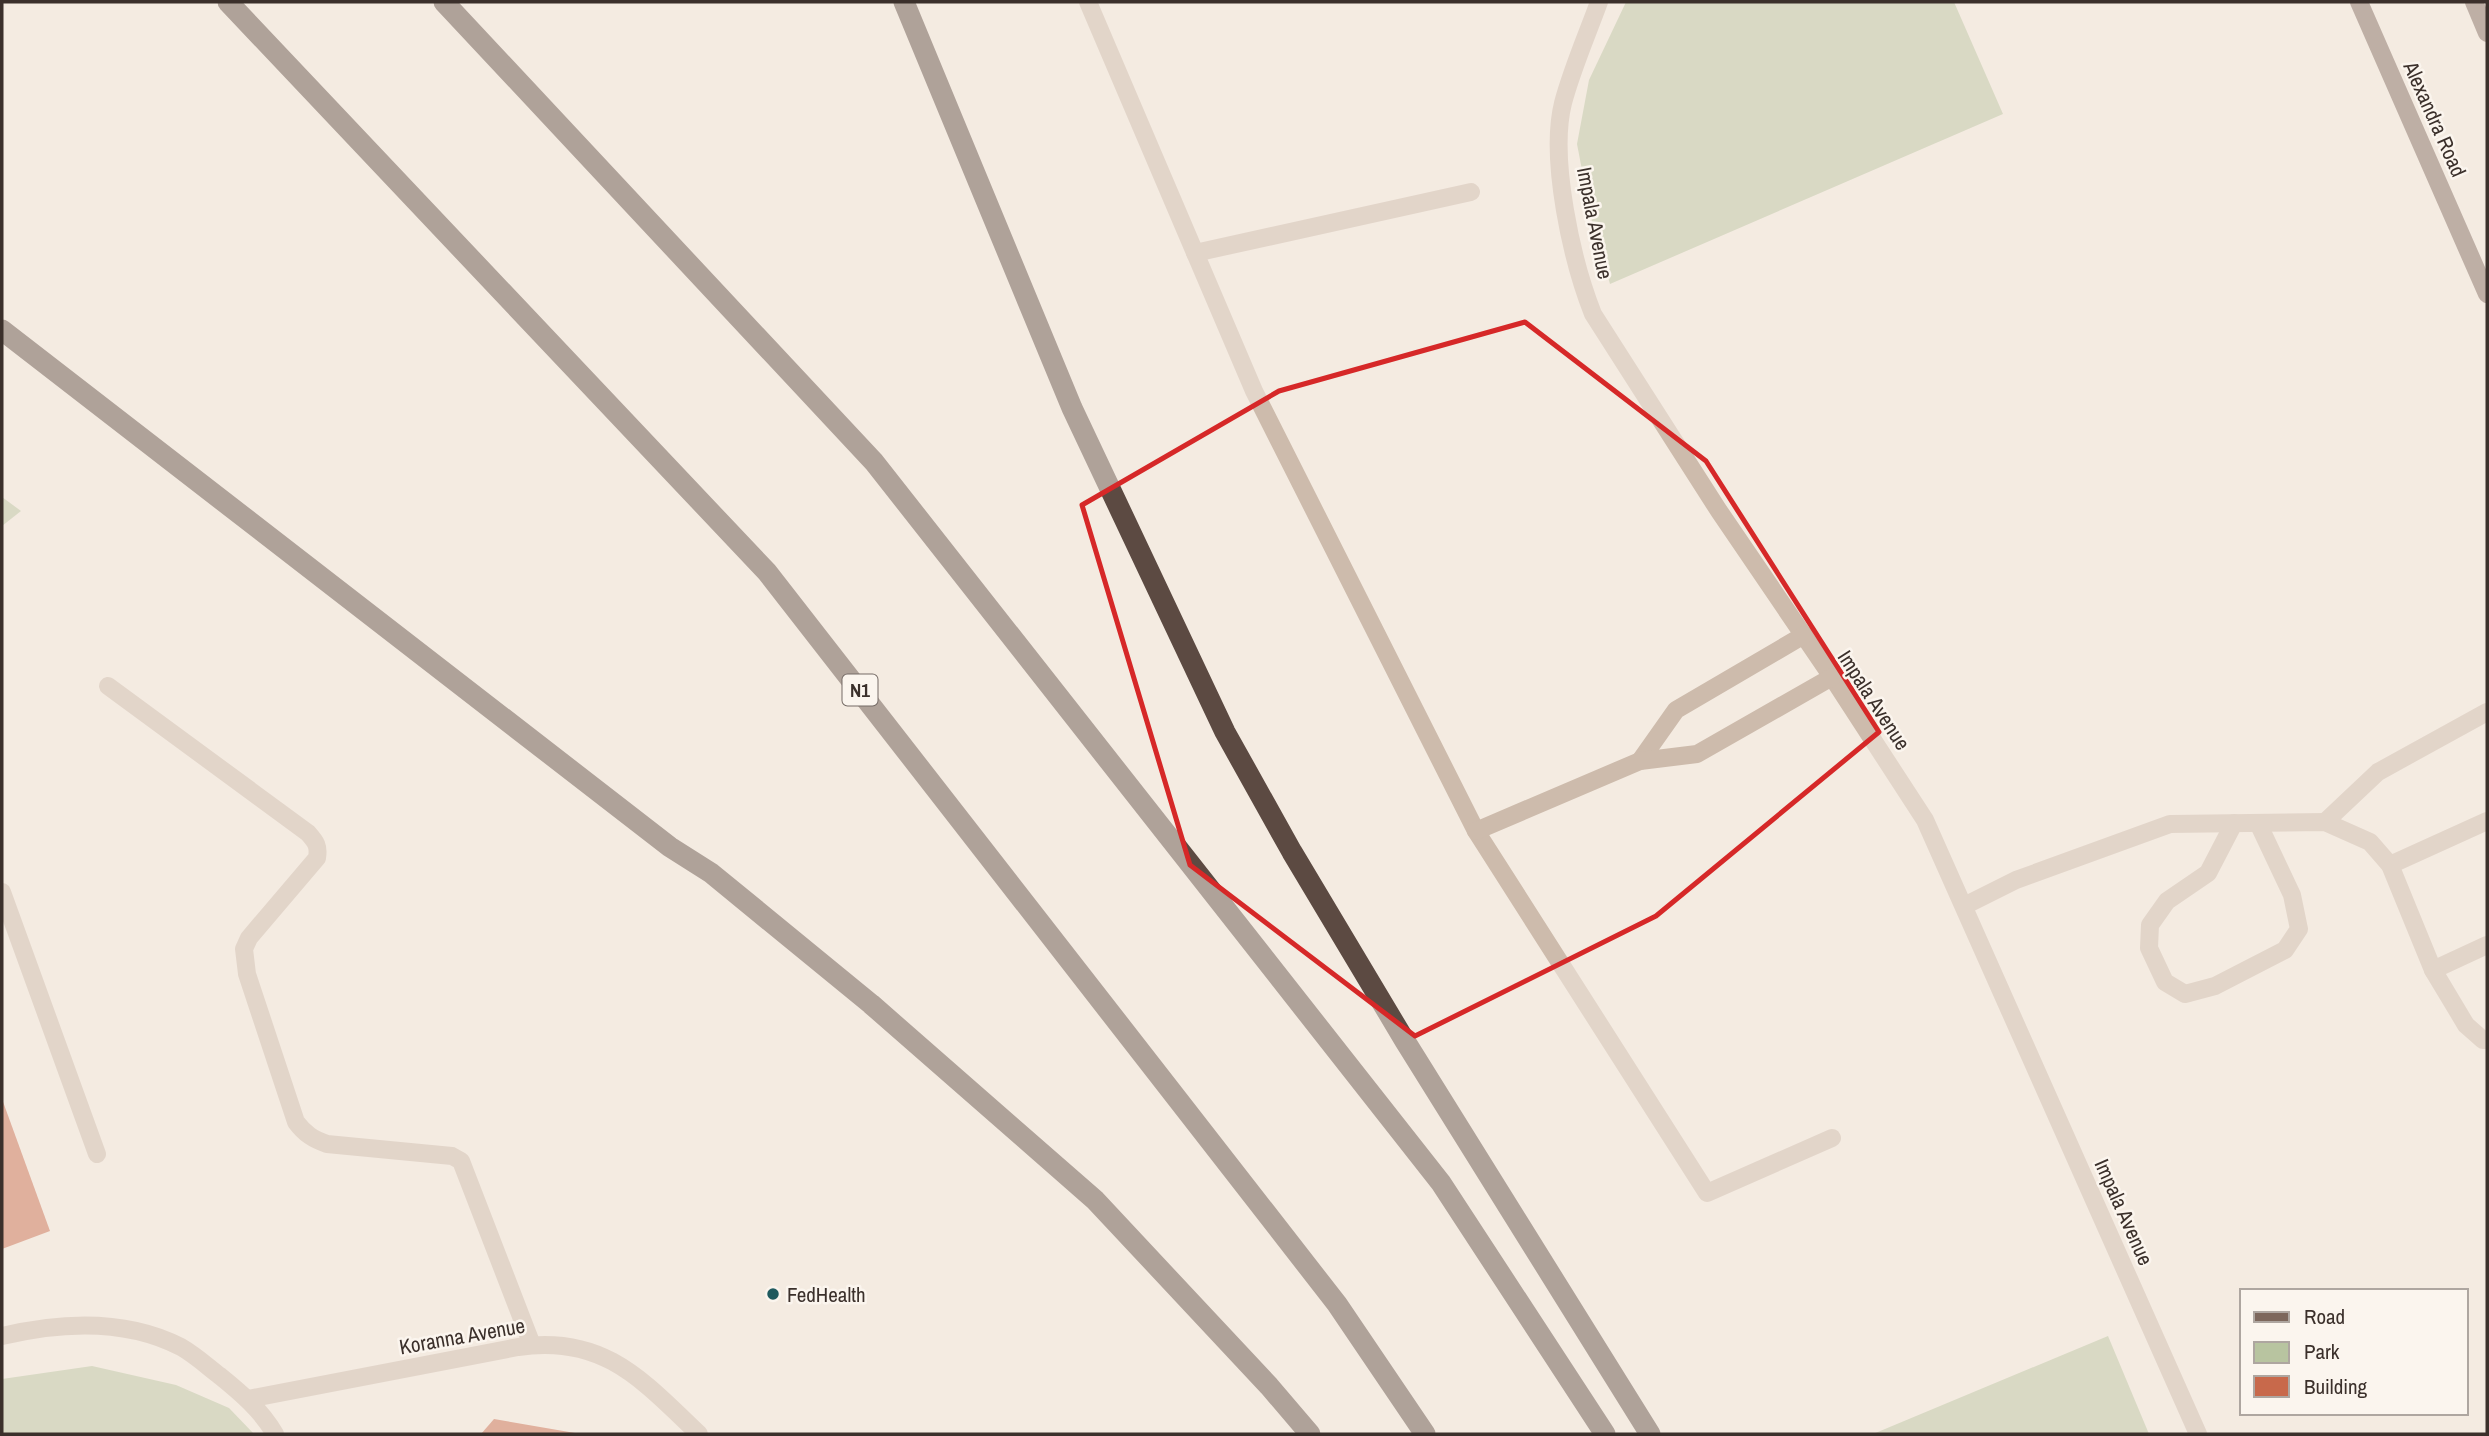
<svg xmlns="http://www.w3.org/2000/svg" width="2489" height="1436" font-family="'Archivo Narrow',sans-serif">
  <rect width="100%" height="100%" fill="#f4ebe1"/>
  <g fill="#b8c4a0">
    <polygon points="1626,2 1954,2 2003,114 1610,284 1592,222 1577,144 1589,80"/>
    <polygon points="2,497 21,511 2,526"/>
    <polygon points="2108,1336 2149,1434 1873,1434"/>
    <polygon points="92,1366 176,1385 229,1408 254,1434 2,1434 2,1379"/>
  </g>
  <g fill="#c8694b">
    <polygon points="2,1099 50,1231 2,1249"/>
    <polygon points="494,1419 575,1433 575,1434 481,1434"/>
  </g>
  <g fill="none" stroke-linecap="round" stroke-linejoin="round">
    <g stroke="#cdbbac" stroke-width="18">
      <polyline points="1088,2 1254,391 1476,831 1707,1193 1832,1138"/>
      <path d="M1599,2C1587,35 1572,69 1563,103C1549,159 1572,261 1593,314L1719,511L1832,677L1925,820L2198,1434"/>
      <polyline points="1195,253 1471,192"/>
      <path d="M108,686L308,833C316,842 319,846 317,858L249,938L244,949L247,974L296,1122C305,1134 313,1139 327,1144L452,1156L461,1161L532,1345"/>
      <polyline points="1640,761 1676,710 1804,635"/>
      <polyline points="2325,822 2378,772 2487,712"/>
      <polyline points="2234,823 2208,873 2167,901 2150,925 2149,948 2165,982 2185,994 2215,986 2285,950 2299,929 2292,895 2258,823"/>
      <polyline points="1476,831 1640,761 1697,754 1832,677"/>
      <polyline points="2390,865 2487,821"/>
      <polyline points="2,892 97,1154"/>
      <polyline points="1964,906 2016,880 2170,824 2325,822 2370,842 2390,865 2433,970 2466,1025 2483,1040 2487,1040"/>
      <polyline points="2433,970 2487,945"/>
      <path d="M2,1336C61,1322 125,1318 181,1347C195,1355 207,1366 220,1376C241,1393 261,1410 275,1434"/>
      <path d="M248,1399L518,1347C604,1334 643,1381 699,1434"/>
    </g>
    <g stroke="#7d675c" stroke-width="18">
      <polyline points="2359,2 2487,294"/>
      <polyline points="2474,2 2487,33"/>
    </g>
    <g stroke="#5c4a42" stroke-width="21">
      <polyline points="228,2 767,572 1337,1304 1425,1434"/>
      <polyline points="444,2 874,462 1441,1183 1605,1434"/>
      <polyline points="904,2 1072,408 1225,732 1292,852 1405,1041 1650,1434"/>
      <polyline points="2,330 670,847 711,873 871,1004 1095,1200 1269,1386 1310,1434"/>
    </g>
  </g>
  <path d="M0 0H2489V1436H0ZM1525,322L1706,461L1879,732L1656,916L1415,1036L1190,865L1082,505L1279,391Z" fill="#f4ebe1" fill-opacity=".55" fill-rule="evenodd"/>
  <path fill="none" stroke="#d62828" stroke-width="5" stroke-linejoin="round" d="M1525,322L1706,461L1879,732L1656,916L1415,1036L1190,865L1082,505L1279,391Z"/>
  <circle fill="#1f5a5e" stroke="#fbf5ee" stroke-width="2.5" cx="773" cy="1294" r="7"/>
  <g text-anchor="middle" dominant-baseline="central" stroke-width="5" stroke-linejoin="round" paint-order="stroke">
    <rect fill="#fbf5ee" stroke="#756b66" stroke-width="2" x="842.5" y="674.5" width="35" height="31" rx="5"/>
    <g font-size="19" font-weight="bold" fill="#3b302b">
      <text x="860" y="690">N1</text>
    </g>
    <g font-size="21" fill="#3b302b" stroke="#fbf5ee">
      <text transform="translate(2435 119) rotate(66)">Alexandra Road</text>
      <text transform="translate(1595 223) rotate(79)">Impala Avenue</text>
      <text transform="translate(1874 700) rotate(57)">Impala Avenue</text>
      <text transform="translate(2124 1212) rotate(66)">Impala Avenue</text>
      <text transform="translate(462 1336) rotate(-10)">Koranna Avenue</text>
    </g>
    <g font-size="21" fill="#3b302b" stroke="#fbf5ee" text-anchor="start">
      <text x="787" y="1294">FedHealth</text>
    </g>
  </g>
  <rect width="2489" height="1436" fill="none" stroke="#3b302b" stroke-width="7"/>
  <rect x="2240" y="1289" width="228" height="126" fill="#fbf5ee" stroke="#aea6a0" stroke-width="2"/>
  <rect x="2254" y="1312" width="35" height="10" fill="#7d675c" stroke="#aea6a0" stroke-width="2"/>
  <text x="2304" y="1324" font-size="21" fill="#3b302b">Road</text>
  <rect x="2254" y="1342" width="35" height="21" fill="#b8c4a0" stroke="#aea6a0" stroke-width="2"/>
  <text x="2304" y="1359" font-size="21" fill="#3b302b">Park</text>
  <rect x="2254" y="1376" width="35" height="21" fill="#c8694b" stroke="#aea6a0" stroke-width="2"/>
  <text x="2304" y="1394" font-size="21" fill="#3b302b">Building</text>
</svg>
